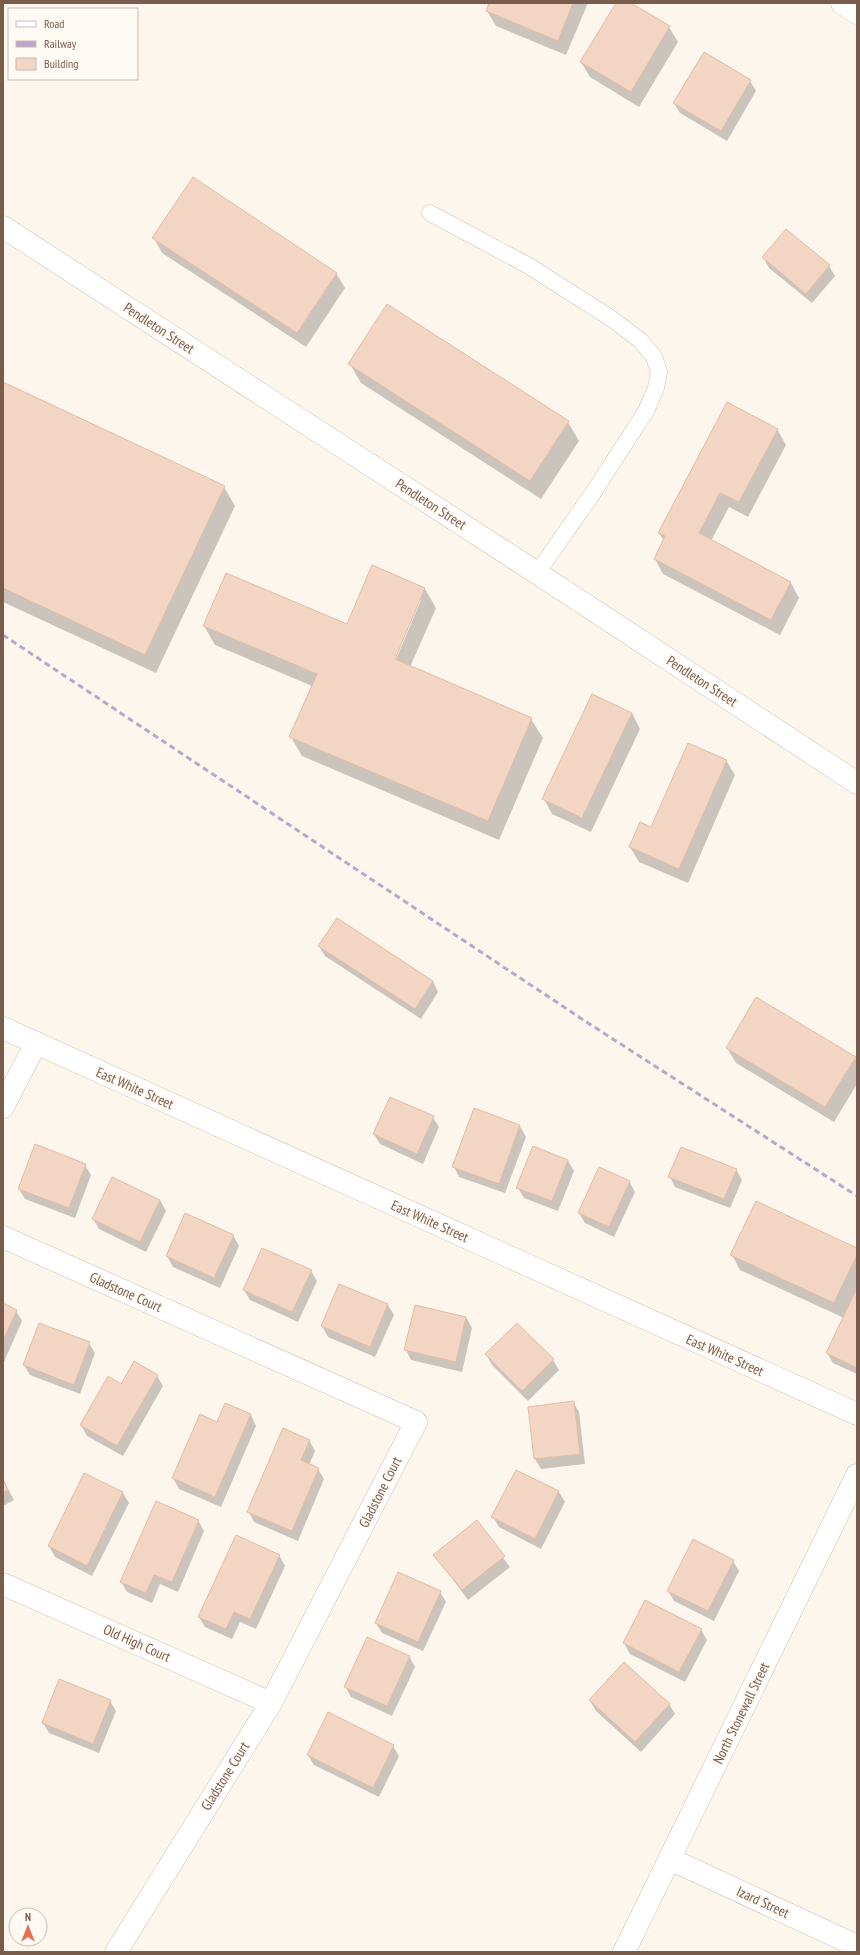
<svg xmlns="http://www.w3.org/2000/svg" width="860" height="1955" font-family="'PT Sans Narrow',sans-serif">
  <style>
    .shadow { fill: #0003; fill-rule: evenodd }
    .building { fill: #f3d5c3; stroke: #e6bba3 }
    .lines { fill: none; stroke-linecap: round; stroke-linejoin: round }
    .lane-casing { stroke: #d1beb0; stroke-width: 17 }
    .street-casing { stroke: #d1beb0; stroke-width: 23 }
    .secondary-casing { stroke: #d6c0b0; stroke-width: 23 }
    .lane { stroke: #fff; stroke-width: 16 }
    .street { stroke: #fff; stroke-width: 22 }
    .secondary { stroke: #fff; stroke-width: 22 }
    .rail { stroke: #b9a8c9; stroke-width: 3; stroke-dasharray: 6 4; stroke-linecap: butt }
    .labels { text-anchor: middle; stroke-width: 3.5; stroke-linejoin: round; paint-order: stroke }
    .street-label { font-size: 14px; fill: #7a5c4d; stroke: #fffaf3 }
  </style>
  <rect width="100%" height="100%" fill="#fdf6ec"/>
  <g class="shadow">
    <path d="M490,3H588L566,55L496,26L487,11Z"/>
    <path d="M617,3H629L669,27L678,42L639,107L590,77L581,62Z"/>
    <path d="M750,81L756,91L727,141L680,113L674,103Z"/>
    <path d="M154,238L336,273L345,288L306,347L162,253Z"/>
    <path d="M763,257L829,266L835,276L812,303L769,268Z"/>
    <path d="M350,364L568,422L579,441L541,499L361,383Z"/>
    <path d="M3,383L224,487L235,506L156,673L3,602Z"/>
    <path d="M777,429L786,445L748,517L729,507L711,541L791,583L799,598L780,635L663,574L655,559L664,541L659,533Z"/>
    <path d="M425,589L436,608L410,667L531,719L543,738L499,840L302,756L291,737L312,686L215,645L204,626L348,625ZM419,600H421L394,664L392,663Z"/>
    <path d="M632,713L640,729L591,832L552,814L544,799Z"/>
    <path d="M726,760L735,775L688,883L639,862L630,847Z"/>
    <path d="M319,946L433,981L438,992L421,1019L325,956Z"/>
    <path d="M727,1048L855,1058L857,1062V1084L834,1122L736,1063Z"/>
    <path d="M474,1110L520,1126L526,1137L505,1193L459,1177L454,1167Z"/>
    <path d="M433,1117L439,1127L423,1164L380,1144L374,1134Z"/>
    <path d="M568,1161L574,1171L558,1211L524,1198L518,1188Z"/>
    <path d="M85,1165L91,1175L75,1218L25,1199L19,1189Z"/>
    <path d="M736,1169L742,1180L730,1208L675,1187L670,1177Z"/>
    <path d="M629,1181L635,1192L614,1237L585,1223L579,1213Z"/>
    <path d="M160,1200L166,1211L146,1252L99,1229L93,1219Z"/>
    <path d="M233,1235L239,1246L220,1288L173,1267L167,1256Z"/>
    <path d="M857,1250V1287L855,1291L857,1292V1374L833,1363L827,1353L844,1318L740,1270L732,1255Z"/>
    <path d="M311,1271L317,1281L298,1322L250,1300L244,1290Z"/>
    <path d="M340,1285L388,1305L394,1315L375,1357L328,1337L322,1326Z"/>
    <path d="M3,1305L16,1311L22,1321L4,1362Z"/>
    <path d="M466,1317L472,1328L462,1372L411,1360L406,1350Z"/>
    <path d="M89,1343L95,1353L80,1394L30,1375L24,1365Z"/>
    <path d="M486,1354L553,1360L559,1370L528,1401L492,1365Z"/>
    <path d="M157,1376L163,1386L123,1456L87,1436L81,1425Z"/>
    <path d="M573,1402L579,1412L585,1464L541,1469L535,1459L529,1408Z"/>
    <path d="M225,1404L251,1415L256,1426L221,1507L179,1489L173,1478L217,1423Z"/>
    <path d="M309,1440L315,1451L309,1465L318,1469L324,1479L298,1541L254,1522L249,1512Z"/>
    <path d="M516,1471L559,1492L565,1502L541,1549L499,1527L493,1517Z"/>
    <path d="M85,1475L123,1493L129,1503L92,1576L55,1557L49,1546Z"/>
    <path d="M3,1480L14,1500L3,1506Z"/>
    <path d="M198,1520L204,1531L178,1592L160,1584L152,1603L127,1592L121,1582Z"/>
    <path d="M476,1522L510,1567L468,1600L435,1555Z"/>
    <path d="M279,1555L285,1566L256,1629L240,1622L232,1639L205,1627L199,1617Z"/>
    <path d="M733,1561L739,1571L714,1621L674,1601L668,1591Z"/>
    <path d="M440,1592L446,1602L423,1651L382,1633L376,1623Z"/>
    <path d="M701,1630L707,1640L685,1682L630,1654L624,1643Z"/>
    <path d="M409,1656L415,1667L392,1716L351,1697L345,1686Z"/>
    <path d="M110,1701L116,1711L99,1753L49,1733L43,1723Z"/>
    <path d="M590,1701L669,1704L675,1714L641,1752L596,1711Z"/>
    <path d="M393,1746L399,1756L379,1797L314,1765L308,1755Z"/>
  </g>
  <g class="building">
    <path d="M489,3H573L558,41L486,11Z"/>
    <path d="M616,3H631L670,26L631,92L580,62Z"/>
    <path d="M704,52L751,80L721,131L673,103Z"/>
    <path d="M193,177L337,273L297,333L152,238Z"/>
    <path d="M786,229L830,265L806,294L762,257Z"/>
    <path d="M387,304L569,421L530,481L348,364Z"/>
    <path d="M3,382L225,486L145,655L3,588Z"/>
    <path d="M727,402L778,429L739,502L720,493L699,533L791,582L771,620L654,559L665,536L658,533Z"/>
    <path d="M372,565L425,588L395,659L532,718L488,821L289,737L317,674L203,626L226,573L347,624Z"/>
    <path d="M592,694L632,713L582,818L542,799Z"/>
    <path d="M688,743L727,760L679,869L629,847L640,822L651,827Z"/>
    <path d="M337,918L433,981L415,1009L318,946Z"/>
    <path d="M756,997L856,1057L825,1107L726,1048Z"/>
    <path d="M390,1097L434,1116L417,1154L373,1134Z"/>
    <path d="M474,1108L520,1125L499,1184L452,1167Z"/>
    <path d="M35,1144L86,1164L69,1208L18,1189Z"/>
    <path d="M533,1146L568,1160L552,1201L516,1188Z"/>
    <path d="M681,1147L737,1169L724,1199L668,1177Z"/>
    <path d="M599,1167L630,1181L609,1227L578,1213Z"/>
    <path d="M112,1177L160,1200L140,1242L92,1219Z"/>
    <path d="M756,1201L857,1248V1255L834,1303L730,1255Z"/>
    <path d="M185,1213L234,1235L214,1278L166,1256Z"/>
    <path d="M262,1248L312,1270L292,1312L243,1290Z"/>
    <path d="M339,1284L388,1304L370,1347L321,1326Z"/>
    <path d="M856,1290L857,1291V1368L826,1353Z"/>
    <path d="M3,1303L17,1310L3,1341Z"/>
    <path d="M415,1305L466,1317L456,1362L404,1350Z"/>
    <path d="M39,1323L90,1342L74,1385L23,1365Z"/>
    <path d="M517,1323L554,1359L522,1391L485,1354Z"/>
    <path d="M134,1361L158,1375L117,1446L80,1425L108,1376L121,1384Z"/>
    <path d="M574,1401L580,1454L534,1459L528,1407Z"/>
    <path d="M225,1403L251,1414L215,1497L172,1478L200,1414L217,1422Z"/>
    <path d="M283,1428L310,1440L301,1460L319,1468L292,1531L247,1512Z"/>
    <path d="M516,1470L559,1491L535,1539L491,1517Z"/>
    <path d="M84,1473L123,1492L87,1566L48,1546Z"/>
    <path d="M3,1479L8,1490L3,1493Z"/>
    <path d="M156,1501L199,1520L172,1582L154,1575L146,1593L120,1582Z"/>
    <path d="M477,1520L505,1556L462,1590L433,1555Z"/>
    <path d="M236,1535L280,1555L250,1619L234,1612L226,1629L198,1617Z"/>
    <path d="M693,1539L734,1560L708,1611L667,1591Z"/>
    <path d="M398,1572L441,1591L418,1642L375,1623Z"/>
    <path d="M645,1600L702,1629L679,1672L623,1643Z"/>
    <path d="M367,1637L410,1656L387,1706L344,1687Z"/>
    <path d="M624,1662L670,1704L635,1742L589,1700Z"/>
    <path d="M59,1679L111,1700L93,1744L42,1723Z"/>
    <path d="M328,1712L394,1745L373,1788L307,1755Z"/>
  </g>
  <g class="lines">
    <g class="lane-casing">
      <path id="lane" d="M430,213L529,266L612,319L641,341L654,357L659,372L656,388L646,411L593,493L537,573"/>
    </g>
    <g class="street-casing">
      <g id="street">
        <path d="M842,3L857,13"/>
        <path d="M3,227L537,573L857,783"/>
        <path d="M3,1107L36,1043"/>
        <path d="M3,1237L416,1422L271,1703L116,1952"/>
        <path d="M3,1584L271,1703"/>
        <path d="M670,1859L857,1946"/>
        <path d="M624,1952L857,1475"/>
      </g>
    </g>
    <g class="secondary-casing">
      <path id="secondary" d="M3,1028L857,1414"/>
    </g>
    <use href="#lane" class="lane"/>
    <use href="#street" class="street"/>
    <use href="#secondary" class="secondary"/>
    <path class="rail" d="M3,635L588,1023L857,1196"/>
  </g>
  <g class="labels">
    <g class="street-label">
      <text transform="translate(159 328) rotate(33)" y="5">Pendleton Street</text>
      <text transform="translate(431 504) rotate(33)" y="5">Pendleton Street</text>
      <text transform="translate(702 681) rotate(33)" y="5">Pendleton Street</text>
      <text transform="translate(135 1088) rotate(24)" y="5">East White Street</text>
      <text transform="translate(430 1221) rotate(24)" y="5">East White Street</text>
      <text transform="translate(126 1292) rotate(24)" y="5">Gladstone Court</text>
      <text transform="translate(725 1355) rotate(24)" y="5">East White Street</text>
      <text transform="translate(380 1492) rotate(-63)" y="5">Gladstone Court</text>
      <text transform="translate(137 1643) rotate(24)" y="5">Old High Court</text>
      <text transform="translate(741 1713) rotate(-64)" y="5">North Stonewall Street</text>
      <text transform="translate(225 1776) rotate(-58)" y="5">Gladstone Court</text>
      <text transform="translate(763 1902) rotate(25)" y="5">Izard Street</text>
    </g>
  </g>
  <rect width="860" height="1955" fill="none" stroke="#7a5c4d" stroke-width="8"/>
  <rect x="8" y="8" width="130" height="72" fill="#fffaf3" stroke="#cabbb1"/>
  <rect x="16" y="21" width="20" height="6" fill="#ffffff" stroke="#cabbb1"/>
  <text x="44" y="28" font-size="12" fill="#7a5c4d">Road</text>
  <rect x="16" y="41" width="20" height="6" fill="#b9a8c9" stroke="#cabbb1"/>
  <text x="44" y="48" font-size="12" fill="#7a5c4d">Railway</text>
  <rect x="16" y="58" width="20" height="12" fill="#f3d5c3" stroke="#cabbb1"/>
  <text x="44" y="68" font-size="12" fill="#7a5c4d">Building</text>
  <g transform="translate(28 1927)"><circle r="19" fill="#fffaf3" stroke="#cabbb1"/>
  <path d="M0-3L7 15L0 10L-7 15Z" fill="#e76f51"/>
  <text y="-6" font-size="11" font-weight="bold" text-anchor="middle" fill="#7a5c4d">N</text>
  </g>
</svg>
